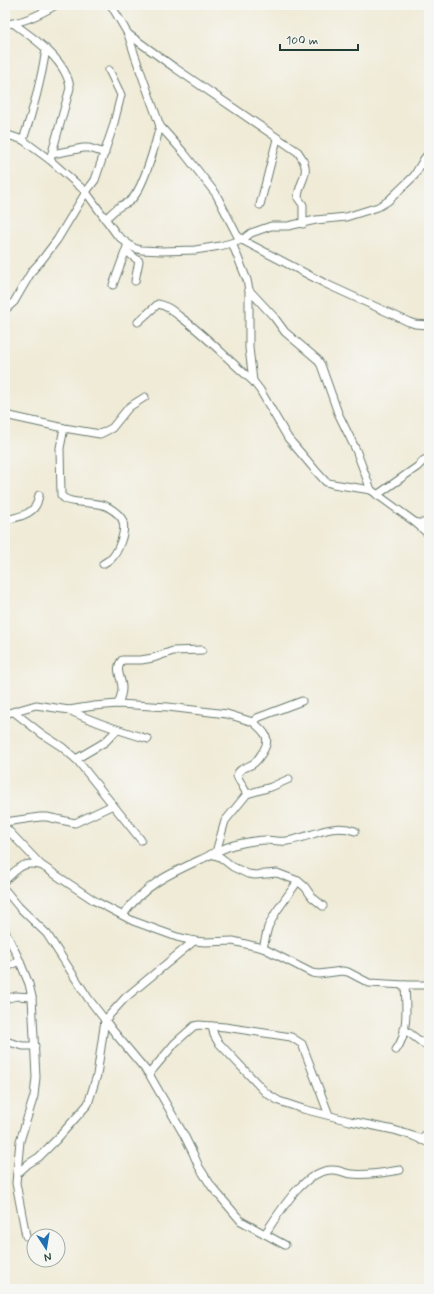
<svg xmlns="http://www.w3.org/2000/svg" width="434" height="1294" font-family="Mynerve,sans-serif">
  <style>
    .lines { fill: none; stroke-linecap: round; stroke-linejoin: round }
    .minor-casing { stroke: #687a6d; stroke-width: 9 }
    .minor { stroke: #fff; stroke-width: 7 }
  </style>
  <rect width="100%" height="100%" fill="#f6f6f2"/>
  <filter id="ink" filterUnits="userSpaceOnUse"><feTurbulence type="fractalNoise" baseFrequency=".025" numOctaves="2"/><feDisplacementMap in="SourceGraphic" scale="8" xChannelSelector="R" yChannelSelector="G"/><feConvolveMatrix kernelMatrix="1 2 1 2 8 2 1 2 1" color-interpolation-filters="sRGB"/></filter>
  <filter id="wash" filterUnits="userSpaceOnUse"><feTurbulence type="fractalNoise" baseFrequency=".012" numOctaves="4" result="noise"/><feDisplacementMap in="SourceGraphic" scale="16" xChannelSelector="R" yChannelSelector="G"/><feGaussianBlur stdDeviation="0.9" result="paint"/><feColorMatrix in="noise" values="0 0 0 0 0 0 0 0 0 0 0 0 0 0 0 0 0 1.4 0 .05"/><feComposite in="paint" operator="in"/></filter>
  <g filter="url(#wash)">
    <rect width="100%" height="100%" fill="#f0ebd7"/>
  </g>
  <g filter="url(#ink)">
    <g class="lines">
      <g class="minor-casing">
        <g id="minor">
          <path d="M111,5L128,34L135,56L160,126L184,153L216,194L237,235L242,240L326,284L409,322L415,324L429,325"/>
          <path d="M5,24C23,23 41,14 56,5"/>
          <path d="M14,24C35,39 67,61 70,88L50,160"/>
          <path d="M128,34L175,68L298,152C314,174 299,178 298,198L303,205V224"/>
          <path d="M5,134L23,140L31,146L50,160L86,192L117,235L128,244L134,248L141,250L162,251L195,250L220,246L242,240L251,233L271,226H288L316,220L346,217L378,207L388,201L414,176L424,159L429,153"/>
          <path d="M23,140C33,111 41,80 46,50"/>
          <path d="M52,154L83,148H89L105,153"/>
          <path d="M260,205L277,139"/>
          <path d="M105,219C110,215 114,210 119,207C122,204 127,204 130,201C144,189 155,145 160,126"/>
          <path d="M232,243L247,280L249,290V348L253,381L260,390L288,438L316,471L326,482L333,484L371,490"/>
          <path d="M126,251L135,258L139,261L135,281"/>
          <path d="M113,285L128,244"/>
          <path d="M249,290L274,317L285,332L317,359L321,365L338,413L356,450L371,490L416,523H429"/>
          <path d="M5,310L14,302L32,271L41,261L57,240L86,192L95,180L113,127L121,95L109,70"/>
          <path d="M138,322L158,304C166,305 173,311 179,316C206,335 228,360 253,381"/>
          <path d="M5,415L64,428L100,434L112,428L129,407L145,397"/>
          <path d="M64,428L60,448L61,495C68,506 96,500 108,507C113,510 122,516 123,522C126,532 118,552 111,559C108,561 105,562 103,564"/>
          <path d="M377,495L417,467L424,460L429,459"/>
          <path d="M5,520C15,518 31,515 36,505C38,502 38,498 39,495"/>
          <path d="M416,523L429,535"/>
          <path d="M118,704C120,699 122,694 122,688C122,678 114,669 122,660H141L153,658L173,651L202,650"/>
          <path d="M69,710C95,723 121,731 148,739"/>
          <path d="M14,712L42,734L62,747L77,760L141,840"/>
          <path d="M5,714L36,705L69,710L94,706L118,704L168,707L227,714L253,722L257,718L302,701"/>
          <path d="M76,759L105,742L117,730"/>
          <path d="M247,794L237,776C239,767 248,768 254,763C257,761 260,756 262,753C272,738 265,732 253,722"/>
          <path d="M5,822L40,817H47L75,823L113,805"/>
          <path d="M5,827L41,865L95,901L133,921L177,937L194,941L205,942L233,941L263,948L312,973L319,974L342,971L348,972L369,983L405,985C406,1005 409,1033 396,1050"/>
          <path d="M216,852L225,821L247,794L271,787L289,779"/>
          <path d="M211,854L220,857L233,867L248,874L255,875L277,873L298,881L305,887L312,897L323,906"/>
          <path d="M5,880C18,869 22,861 40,865"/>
          <path d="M5,890L19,907L47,934L88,998L105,1020L97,1075L88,1104L57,1139L39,1157L28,1164L17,1174"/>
          <path d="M123,915C145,884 171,873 204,858C215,853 226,846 238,844C247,842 256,840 265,840C272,840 280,842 287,841C310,838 331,822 355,831"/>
          <path d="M5,931L18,957L29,984L32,997L36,1077L34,1096L20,1141L16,1183L26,1236"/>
          <path d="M194,941L125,998L105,1020L114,1032L149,1074L184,1135L193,1153L199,1167L212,1187L241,1221L285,1245"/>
          <path d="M263,948L268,927L276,912L298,881"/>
          <path d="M5,968L20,961"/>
          <path d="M405,985H429"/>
          <path d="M5,999L16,996L32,997"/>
          <path d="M212,1026L214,1035L218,1042L266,1093L279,1101L303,1109L350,1121L394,1130L413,1136L429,1143"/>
          <path d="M404,1029L429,1048"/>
          <path d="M5,1041L23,1046H35"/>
          <path d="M149,1074L175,1043L194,1026L199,1025L225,1027L291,1037L302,1044L329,1115"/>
          <path d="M421,1140L429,1130"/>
          <path d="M265,1234C279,1213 305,1168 334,1170C340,1170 346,1174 352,1174C366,1176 386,1172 400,1170"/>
        </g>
      </g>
      <use href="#minor" class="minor"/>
    </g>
  </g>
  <rect width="434" height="1294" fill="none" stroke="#f6f6f2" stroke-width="20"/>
  <g transform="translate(46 1248) rotate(168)"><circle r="19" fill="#f6f6f2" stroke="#a0aca6"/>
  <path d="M0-3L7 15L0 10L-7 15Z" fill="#1f6fb2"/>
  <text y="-6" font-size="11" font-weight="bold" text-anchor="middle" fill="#1f3d34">N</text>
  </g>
  <path d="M280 44v6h78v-6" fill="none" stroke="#1f3d34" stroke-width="2"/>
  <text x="286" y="44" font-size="12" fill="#1f3d34" stroke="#f6f6f2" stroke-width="3" paint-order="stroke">100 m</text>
</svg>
